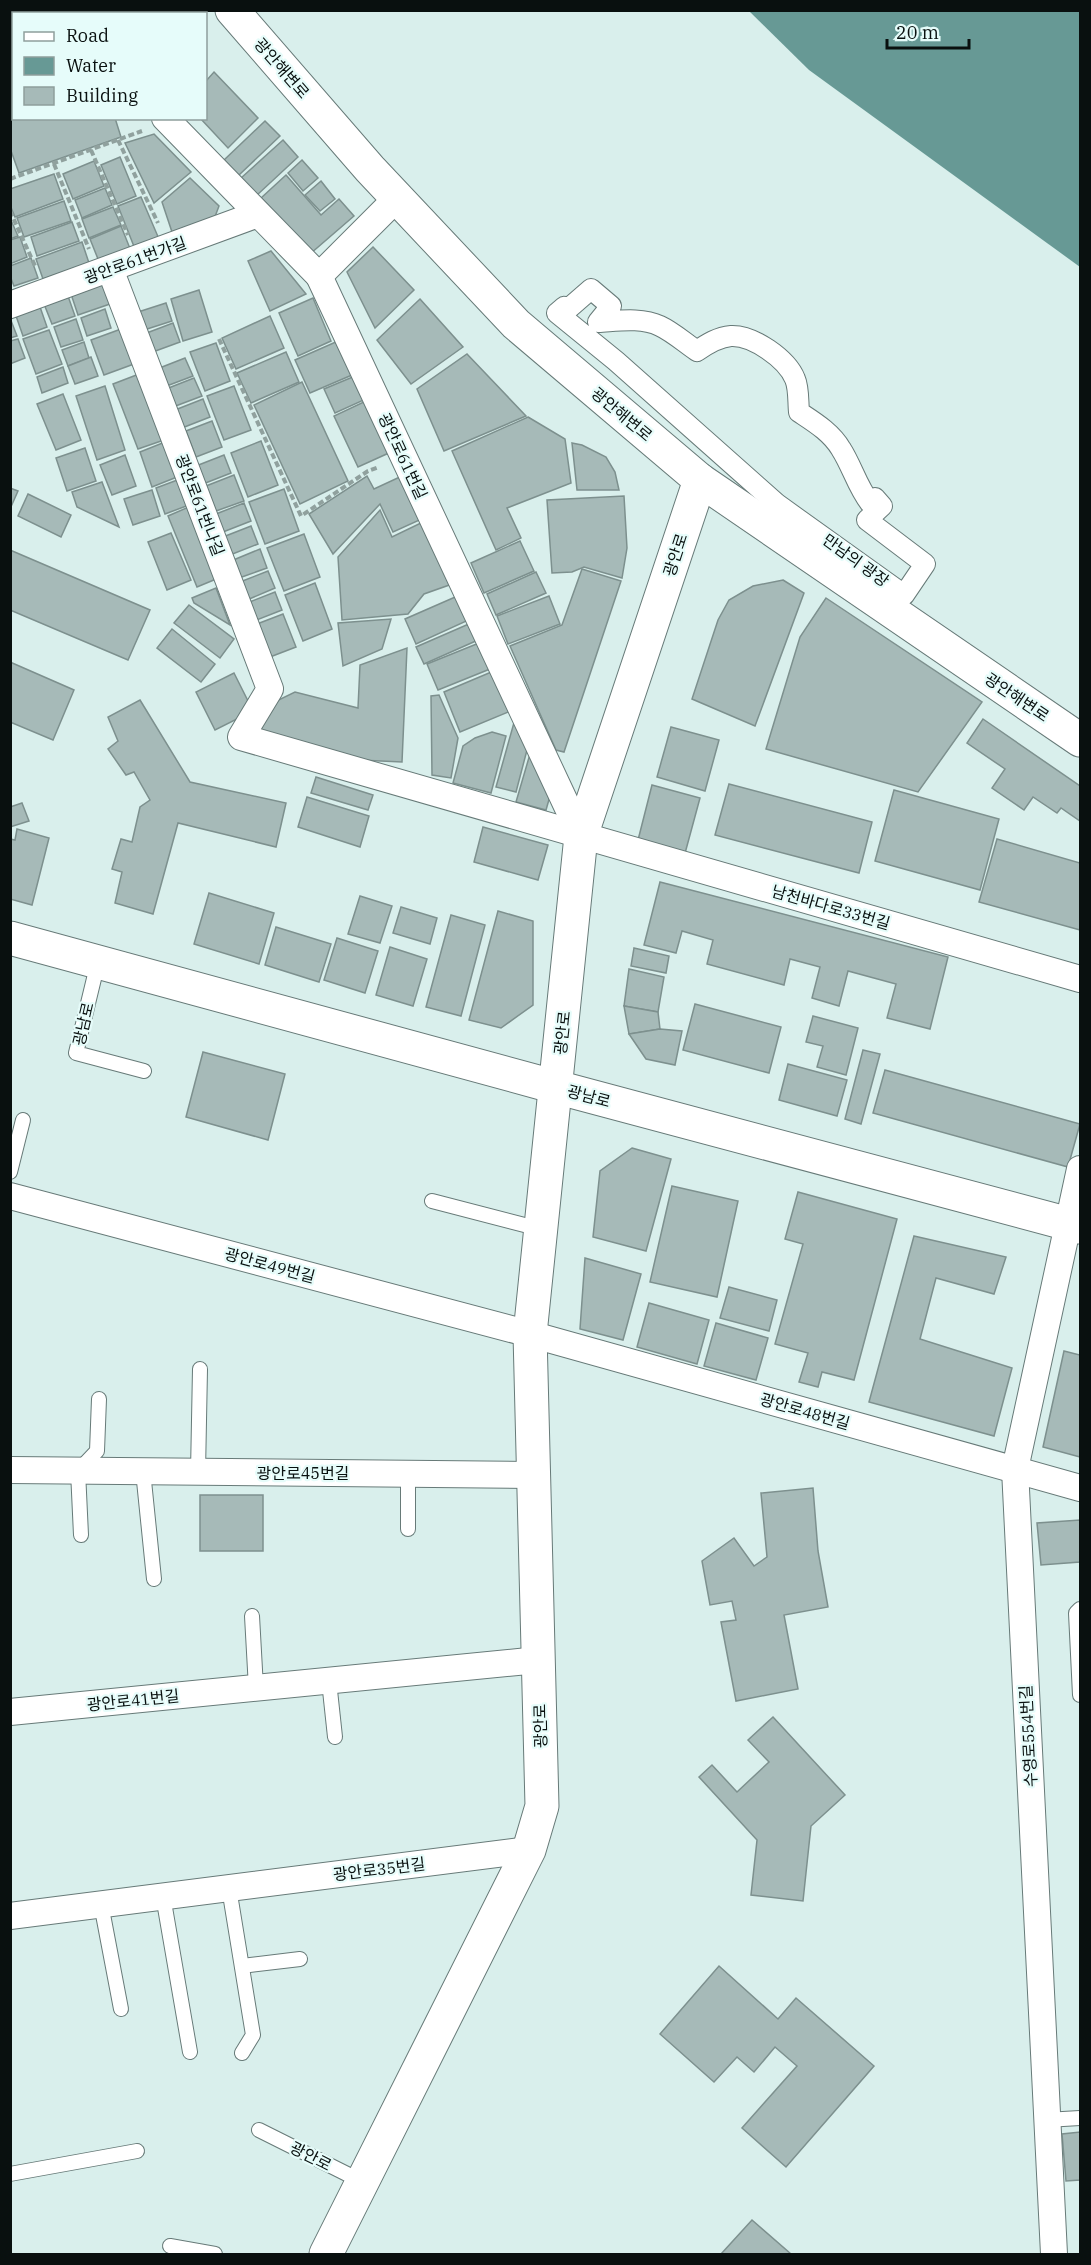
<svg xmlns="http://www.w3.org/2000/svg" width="1091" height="2265" font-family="'IBM Plex Serif','Noto Sans KR',serif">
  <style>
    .water { fill: #679995 }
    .building { fill: #a6bab8; stroke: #7d908e; stroke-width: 1.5 }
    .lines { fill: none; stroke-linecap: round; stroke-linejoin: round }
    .service-casing { stroke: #677a78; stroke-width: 16 }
    .pedestrian-casing { stroke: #677a78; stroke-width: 22 }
    .minor-casing { stroke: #677a78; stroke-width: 28 }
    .tertiary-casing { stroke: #677a78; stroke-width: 35 }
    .secondary-casing { stroke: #677a78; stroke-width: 35 }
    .path { stroke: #90a19e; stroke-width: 4; stroke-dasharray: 6 3; stroke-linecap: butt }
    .service { stroke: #fff; stroke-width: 14 }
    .pedestrian { stroke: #fff; stroke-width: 20 }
    .minor { stroke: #fff; stroke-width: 26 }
    .tertiary { stroke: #fff; stroke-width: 33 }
    .secondary { stroke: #fff; stroke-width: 33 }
    .labels { text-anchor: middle; stroke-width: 4.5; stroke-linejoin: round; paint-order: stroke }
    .street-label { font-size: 16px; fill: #09100f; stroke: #e6fcfa }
  </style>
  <rect width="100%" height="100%" fill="#d9efec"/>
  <path class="water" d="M749,11H1080V267L809,70Z"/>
  <g class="building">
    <path d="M10,10H30L33,14H14V46L10,43Z"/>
    <path d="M98,10H157L159,14H101Z"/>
    <path d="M214,72L258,118L228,148L200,118H206V81Z"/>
    <path d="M14,96V118H115L121,137L19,173L10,148V97Z"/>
    <path d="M265,121L280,136L238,176L224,160Z"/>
    <path d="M154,134L191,172L154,203L125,143Z"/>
    <path d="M283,140L298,157L256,196L241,178Z"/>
    <path d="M120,157L136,196L117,204L101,165Z"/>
    <path d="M302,160L318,178L303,191L288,173Z"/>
    <path d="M94,161L104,186L73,199L63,174Z"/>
    <path d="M54,174L63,199L15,217L10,205V189Z"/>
    <path d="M286,175L321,215L339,199L354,216L310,254L261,198Z"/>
    <path d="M190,178L219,206L213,222L173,235L162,202Z"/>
    <path d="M321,181L335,199L320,211L305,195Z"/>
    <path d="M105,188L112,205L82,218L75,200Z"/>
    <path d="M141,197L159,239L135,249L118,206Z"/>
    <path d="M64,201L71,221L24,237L17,218Z"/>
    <path d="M113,207L121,225L89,238L82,219Z"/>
    <path d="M10,218L18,236L10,239Z"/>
    <path d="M72,222L79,241L37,256L31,237Z"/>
    <path d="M121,226L131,251L100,264L90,239Z"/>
    <path d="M20,237L27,257L10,264V240Z"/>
    <path d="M82,242L89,263L43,279L36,259Z"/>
    <path d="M373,247L414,290L375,328L347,272Z"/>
    <path d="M271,251L306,294L270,311L248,261Z"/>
    <path d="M31,258L38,278L14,286L10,276V266Z"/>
    <path d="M102,283L110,304L78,315L71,294Z"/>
    <path d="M199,290L212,332L183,341L171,299Z"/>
    <path d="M68,296L75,316L52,324L44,304Z"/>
    <path d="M313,298L331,341L298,356L279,313Z"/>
    <path d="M420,299L463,347L411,384L377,340Z"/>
    <path d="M166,303L172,321L144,330L138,312Z"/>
    <path d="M39,304L47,327L23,336L15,313Z"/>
    <path d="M105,309L111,328L87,336L81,318Z"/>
    <path d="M270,316L284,348L236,369L222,338Z"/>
    <path d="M10,318L17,336L10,338Z"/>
    <path d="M76,319L83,340L61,347L54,327Z"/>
    <path d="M173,323L180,342L150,353L144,334Z"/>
    <path d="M121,329L134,364L104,375L91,340Z"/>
    <path d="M49,330L62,364L36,374L23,339Z"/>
    <path d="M18,339L25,358L10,364V341Z"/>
    <path d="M338,341L352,375L310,393L295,360Z"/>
    <path d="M84,342L89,358L68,366L62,350Z"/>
    <path d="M216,343L230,381L205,391L190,352Z"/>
    <path d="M286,352L299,382L251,403L237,373Z"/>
    <path d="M467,354L526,416L444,451L417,389Z"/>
    <path d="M91,357L98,376L75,384L68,366Z"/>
    <path d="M185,358L193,376L164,387L157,369Z"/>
    <path d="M63,367L68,383L42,393L37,377Z"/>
    <path d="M139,374L164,440L138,449L113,384Z"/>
    <path d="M355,376L366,399L335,413L324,389Z"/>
    <path d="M194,378L202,396L173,407L166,389Z"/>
    <path d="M302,382L348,481L300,504L254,405Z"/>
    <path d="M105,386L125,450L97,460L76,396Z"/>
    <path d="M234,386L251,430L224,440L207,396Z"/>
    <path d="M63,394L81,440L56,450L37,404Z"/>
    <path d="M203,399L210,417L182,428L175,410Z"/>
    <path d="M368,400L391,452L358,467L334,416Z"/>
    <path d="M528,417L565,439L571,483L507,508L521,538L496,550L452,451Z"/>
    <path d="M212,421L222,447L196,457L186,431Z"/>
    <path d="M261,441L278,485L248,497L231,453Z"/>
    <path d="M165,442L177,477L152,487L140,452Z"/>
    <path d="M572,443L582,445L606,457L615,472L619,490H577Z"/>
    <path d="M85,448L96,481L67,491L56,458Z"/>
    <path d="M125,455L136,486L112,495L100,465Z"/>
    <path d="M224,455L231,473L203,484L196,466Z"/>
    <path d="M234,475L244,501L216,511L206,486Z"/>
    <path d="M404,475L424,518L393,532L380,504L333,554L309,514L367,476L374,489Z"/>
    <path d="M180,479L189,505L165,514L156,488Z"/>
    <path d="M102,482L119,527L77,507L72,492Z"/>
    <path d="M10,488L18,491L10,509Z"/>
    <path d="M284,489L299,531L265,544L249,502Z"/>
    <path d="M152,490L160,516L133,525L124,499Z"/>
    <path d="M28,494L71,515L61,537L18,516Z"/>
    <path d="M624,496L627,548L622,578L584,567L572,572L552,573L547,500Z"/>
    <path d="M244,503L251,521L223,532L216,514Z"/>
    <path d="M191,506L221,577L197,587L168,516Z"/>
    <path d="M380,510L392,537L425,521L455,583L424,594L408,614L342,620L338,557Z"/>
    <path d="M251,526L258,544L230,555L223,537Z"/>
    <path d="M171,533L191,580L167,590L148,542Z"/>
    <path d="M304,534L320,577L284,591L267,548Z"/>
    <path d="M520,541L534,571L484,593L471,563Z"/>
    <path d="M260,549L267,568L239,578L231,561Z"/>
    <path d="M10,550L150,610L128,660L10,610Z"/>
    <path d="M582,569L621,581L564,752L556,750L510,646L562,625Z"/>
    <path d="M268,571L275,588L247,600L240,582Z"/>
    <path d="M536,572L546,593L496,615L487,594Z"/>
    <path d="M783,580L804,593L755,726L692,699L718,620L729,600L753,586Z"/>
    <path d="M315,583L332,629L303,641L285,595Z"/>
    <path d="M216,588L230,625L194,603L192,598Z"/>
    <path d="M275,592L282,610L254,621L247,603Z"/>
    <path d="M462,594L473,618L416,644L405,619Z"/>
    <path d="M549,596L560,624L508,644L497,616Z"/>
    <path d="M826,598L982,702L918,792L766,749L800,637Z"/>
    <path d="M189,605L234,639L220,658L174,623Z"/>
    <path d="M283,614L296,647L270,657L257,624Z"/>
    <path d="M391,619L382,649L343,666L338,623Z"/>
    <path d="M471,623L478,640L424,664L416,647Z"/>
    <path d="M172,629L215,664L201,682L157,648Z"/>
    <path d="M479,643L490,669L438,690L427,664Z"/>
    <path d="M407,648L402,762L359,760L258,733L264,707L295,692L358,708L360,665Z"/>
    <path d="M10,662L74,690L53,740L10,722Z"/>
    <path d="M496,670L513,710L460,732L444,692Z"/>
    <path d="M234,673L253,711L215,730L196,692Z"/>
    <path d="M439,695L458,738L451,778L432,775L431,696Z"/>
    <path d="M140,700L190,782L286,803L276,847L178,823L153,914L115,903L122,872L112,869L121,839L132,842L140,807L150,800L134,772L126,775L108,749L118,741L108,717Z"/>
    <path d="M515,719L527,750L516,792L496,787Z"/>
    <path d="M983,719L1080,786V821L1061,808L1057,813L1033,797L1024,810L992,788L1005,769L967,743Z"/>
    <path d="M671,727L719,740L705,791L657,777Z"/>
    <path d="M492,732L506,736L491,793L453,783L463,746L475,738Z"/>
    <path d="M530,754L550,796L546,810L516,802Z"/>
    <path d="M316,777L373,795L368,810L311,793Z"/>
    <path d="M729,784L872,822L859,873L715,835Z"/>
    <path d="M652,785L700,798L684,857L637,844Z"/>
    <path d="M894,790L999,819L980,890L875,861Z"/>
    <path d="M307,797L369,816L360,847L298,827Z"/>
    <path d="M22,803L29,821L10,827V807Z"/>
    <path d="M483,827L548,845L538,880L474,862Z"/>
    <path d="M17,829L49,838L32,905L10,899V839L15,840Z"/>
    <path d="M997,839L1080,863V930L979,902Z"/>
    <path d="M660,882L948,957L930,1029L887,1018L896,984L848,971L839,1006L812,998L820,967L790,959L784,985L707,964L713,940L682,931L676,953L644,945Z"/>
    <path d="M209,893L274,913L259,964L194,944Z"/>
    <path d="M360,896L392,906L380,943L348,934Z"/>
    <path d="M401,907L437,918L430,944L393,933Z"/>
    <path d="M498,911L533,921V1005L501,1028L469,1020Z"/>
    <path d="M451,915L485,925L461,1016L426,1007Z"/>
    <path d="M276,927L331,944L319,982L265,965Z"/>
    <path d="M337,938L378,951L365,993L324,980Z"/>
    <path d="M390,947L427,959L413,1006L376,995Z"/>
    <path d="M634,948L669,956L666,973L631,966Z"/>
    <path d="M629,969L664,977L658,1012L624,1006Z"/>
    <path d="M695,1004L781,1027L769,1073L683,1050Z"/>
    <path d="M624,1006L658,1012L660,1029L629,1034Z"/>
    <path d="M813,1016L858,1028L846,1075L817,1067L823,1046L806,1042Z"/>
    <path d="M660,1029L682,1031L675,1065L646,1059L629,1034Z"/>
    <path d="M863,1050L880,1054L861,1124L845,1119Z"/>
    <path d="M203,1052L285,1074L268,1140L186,1117Z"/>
    <path d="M788,1064L847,1080L837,1116L779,1100Z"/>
    <path d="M885,1070L1080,1124L1068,1167L873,1113Z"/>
    <path d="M632,1148L671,1159L646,1251L593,1237L600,1171Z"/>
    <path d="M672,1186L738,1201L717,1297L650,1282Z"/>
    <path d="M798,1192L897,1219L854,1380L822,1372L818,1387L799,1382L808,1353L775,1344L803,1244L785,1239Z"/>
    <path d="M914,1236L1006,1257L994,1294L936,1278L920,1339L1012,1368L994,1436L869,1402Z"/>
    <path d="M585,1258L641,1274L623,1340L580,1329Z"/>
    <path d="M729,1287L777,1300L769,1331L720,1318Z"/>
    <path d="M649,1303L709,1320L697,1364L637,1347Z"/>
    <path d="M716,1323L768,1338L756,1380L704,1366Z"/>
    <path d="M1064,1351L1080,1355V1457L1043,1447Z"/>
    <path d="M813,1488L818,1551L828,1607L784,1615L798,1689L736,1701L721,1622L736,1620L732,1601L710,1605L702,1561L734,1538L754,1566L767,1557L761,1493Z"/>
    <rect x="200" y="1495" width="63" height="56"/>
    <path d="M1080,1520V1562L1041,1565L1037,1523Z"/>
    <path d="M773,1717L845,1795L811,1826L803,1901L751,1895L757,1840L699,1777L712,1765L737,1792L769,1762L748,1740Z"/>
    <path d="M719,1966L778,2019L796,1998L874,2066L786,2167L742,2128L797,2066L775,2047L754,2072L737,2057L714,2082L660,2034Z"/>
    <path d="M1080,2132V2180L1066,2181L1062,2134Z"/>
    <path d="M752,2220L791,2254H721Z"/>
  </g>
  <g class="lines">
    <g class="service-casing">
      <g id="service">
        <path d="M98,962L76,1053L144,1071"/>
        <path d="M10,1172L23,1120"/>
        <path d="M432,1201L540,1229"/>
        <path d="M143,1471L154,1579"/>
        <path d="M198,1472L200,1369"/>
        <path d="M408,1529V1474"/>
        <path d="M81,1535L78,1471L97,1451L99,1399"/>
        <path d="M1080,1609L1076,1613L1080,1695"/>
        <path d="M252,1616L256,1688"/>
        <path d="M329,1681L335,1737"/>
        <path d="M229,1888L253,2035L242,2053"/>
        <path d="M163,1896L190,2052"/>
        <path d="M101,1904L121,2009"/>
        <path d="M242,1966L300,1959"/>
        <path d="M1046,2120L1080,2118"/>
        <path d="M259,2130L363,2182"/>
        <path d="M10,2174L137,2151"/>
        <path d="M170,2246L215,2254"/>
      </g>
    </g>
    <g class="pedestrian-casing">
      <path id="pedestrian" d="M591,289L611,306L598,322C618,321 641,317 660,326C673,332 685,343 697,351C707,344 718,337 731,336C753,335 787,359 795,379C799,388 798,402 799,412C814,422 831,432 841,449C852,466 857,486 870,503L875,498L882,506L867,520L925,564L904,595L777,504L616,361L557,313L564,307L568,309Z"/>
    </g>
    <g class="minor-casing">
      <g id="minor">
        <path d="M59,10L62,14"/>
        <path d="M165,118L319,276L581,836"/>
        <path d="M110,269L270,689L241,737L1080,979"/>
        <path d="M319,276L397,198"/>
        <path d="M10,305L258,214"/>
        <path d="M10,1196L530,1334L1080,1488"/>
        <path d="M10,1470L533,1475"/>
        <path d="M10,1712L538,1660"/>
        <path d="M10,1916L529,1850"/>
        <path d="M1054,2254L1015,1469L1080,1169"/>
      </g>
    </g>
    <g class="tertiary-casing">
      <path id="tertiary" d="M700,480L1080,740"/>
    </g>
    <g class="secondary-casing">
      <g id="secondary">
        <path d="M232,10L370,169L516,324L700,480L581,836L530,1334L542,1806L529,1850L326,2254"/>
        <path d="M10,938L556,1087L1080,1227"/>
      </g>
    </g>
    <g class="path">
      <path d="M118,140L158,223"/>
      <path d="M91,150L128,235"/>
      <path d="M54,164L89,249"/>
      <path d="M10,179L142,131"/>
      <path d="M10,211L36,268"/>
      <path d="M219,339L301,516L368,471L379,467"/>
    </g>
    <use href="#service" class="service"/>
    <use href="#pedestrian" class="pedestrian"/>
    <use href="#minor" class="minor"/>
    <use href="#tertiary" class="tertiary"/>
    <use href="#secondary" class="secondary"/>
  </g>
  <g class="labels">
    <g class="street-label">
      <text transform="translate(282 68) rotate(49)" y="6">광안해변로</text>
      <text transform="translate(135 260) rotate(-20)" y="6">광안로61번가길</text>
      <text transform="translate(622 414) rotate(40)" y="6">광안해변로</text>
      <text transform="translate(403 456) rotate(65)" y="6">광안로61번길</text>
      <text transform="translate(200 505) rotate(69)" y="6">광안로61번나길</text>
      <text transform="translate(675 555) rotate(-72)" y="6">광안로</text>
      <text transform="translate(856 560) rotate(36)" y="6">만남의 광장</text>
      <text transform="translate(1017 697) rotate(34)" y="6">광안해변로</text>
      <text transform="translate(831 907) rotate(16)" y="6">남천바다로33번길</text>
      <text transform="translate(83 1024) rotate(-77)" y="6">광남로</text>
      <text transform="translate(562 1033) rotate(-84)" y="6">광안로</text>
      <text transform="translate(589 1096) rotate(15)" y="6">광남로</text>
      <text transform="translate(270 1265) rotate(15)" y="6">광안로49번길</text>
      <text transform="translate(805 1411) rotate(16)" y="6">광안로48번길</text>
      <text x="303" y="1479">광안로45번길</text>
      <text transform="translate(133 1700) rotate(-6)" y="6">광안로41번길</text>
      <text transform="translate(540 1726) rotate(-91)" y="6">광안로</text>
      <text transform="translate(1028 1736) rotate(-93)" y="6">수영로554번길</text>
      <text transform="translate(379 1869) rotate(-7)" y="6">광안로35번길</text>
      <text transform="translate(311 2156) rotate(27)" y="6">광안로</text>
    </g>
  </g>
  <rect width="1091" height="2265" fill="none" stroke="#09100f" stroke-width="24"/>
  <rect x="12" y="12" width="195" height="108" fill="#e6fcfa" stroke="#8e9e9c" stroke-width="1.5"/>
  <rect x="24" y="32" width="30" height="9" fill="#ffffff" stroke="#8e9e9c" stroke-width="1.5"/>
  <text x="66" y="42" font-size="18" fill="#09100f">Road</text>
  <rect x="24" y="57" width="30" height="18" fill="#679995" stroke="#8e9e9c" stroke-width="1.5"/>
  <text x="66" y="72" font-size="18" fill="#09100f">Water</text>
  <rect x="24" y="87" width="30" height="18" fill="#a6bab8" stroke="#8e9e9c" stroke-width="1.5"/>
  <text x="66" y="102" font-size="18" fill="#09100f">Building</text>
  <path d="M887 39v9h82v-9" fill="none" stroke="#09100f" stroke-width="3"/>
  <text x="896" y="39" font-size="18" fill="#09100f" stroke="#e6fcfa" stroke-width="4.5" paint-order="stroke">20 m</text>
</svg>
